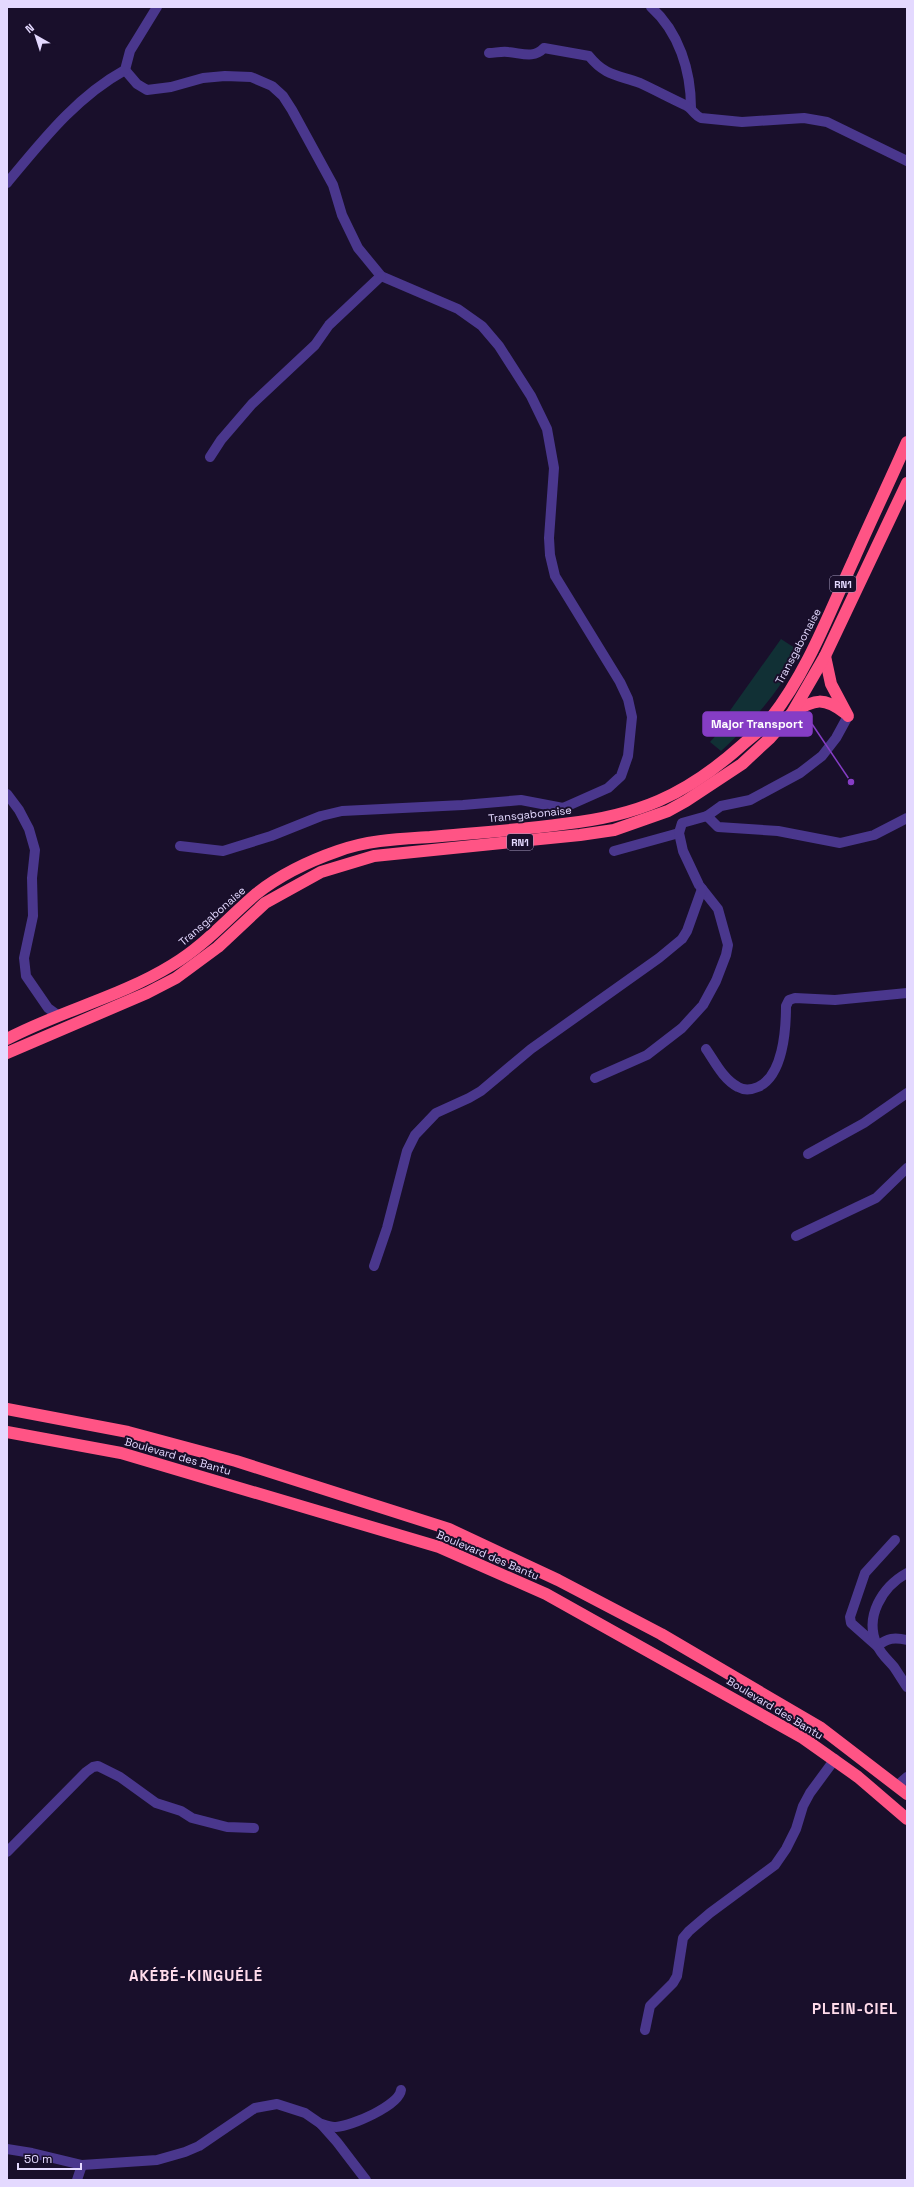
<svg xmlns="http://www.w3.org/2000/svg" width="914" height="2187" font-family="'Space Grotesk',sans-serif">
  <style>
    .green { fill: #113035 }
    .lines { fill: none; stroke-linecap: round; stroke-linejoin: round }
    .street { stroke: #4a378d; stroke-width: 10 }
    .highway { stroke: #ff5485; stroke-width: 12 }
    .labels { text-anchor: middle; stroke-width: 4; stroke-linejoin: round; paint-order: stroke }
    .shield { fill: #190f2b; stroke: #a79cbf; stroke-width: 1 }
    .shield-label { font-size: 10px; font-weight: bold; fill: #e4d9ff }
    .street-label { font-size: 11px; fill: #e4d9ff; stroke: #190f2b }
    .district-label { font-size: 15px; font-weight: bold; letter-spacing: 1px; fill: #ffdbeb; stroke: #190f2b }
    .leader { fill: none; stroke: #863dc5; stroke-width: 1.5 }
    .callout-dot { fill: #863dc5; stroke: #190f2b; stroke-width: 1.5 }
    .callout { fill: #863dc5; stroke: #863dc5; stroke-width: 1.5 }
    .callout-label { font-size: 12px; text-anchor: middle; font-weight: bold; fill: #fff }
  </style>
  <rect width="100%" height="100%" fill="#190f2b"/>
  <path class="green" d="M781,639L801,652C778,692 755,720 721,751L710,742L728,722L724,719Z"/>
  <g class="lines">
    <g class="street">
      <path d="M651,7C679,32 691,71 691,108"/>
      <path d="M489,53C495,53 502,51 508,52C522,53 533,59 544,48L589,56C605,76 618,75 640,83C655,90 670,98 685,105C692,108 694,115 701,118L742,122L804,118L827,122L907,161"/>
      <path d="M125,70L137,84L147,90L171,87L203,78L225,76L251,77L272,86L283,96L292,110L333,185L342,215L358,248L381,276L458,309L482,326L499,346L531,396L547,429L554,468L549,538L550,555L555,576L620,682L628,699L632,717L628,756L621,776L608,788L563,808L521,800L463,805L342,811L321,816L271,836L223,851L180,846"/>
      <path d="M7,183C42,141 76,97 125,70L130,51L157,7"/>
      <path d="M210,457L221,440L252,404L315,345L329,325L381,276"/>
      <path d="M7,794L19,810L29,829L35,850L32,878L33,916L24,958L26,976L48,1008L59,1016"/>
      <path d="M707,816L718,827L778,831L840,843L874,835L907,818"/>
      <path d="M614,851L679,833"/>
      <path d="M706,1049C715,1062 723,1079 738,1087C745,1091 751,1090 758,1087C783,1076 786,1030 786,1006L789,1000L795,998L835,1000L907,993"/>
      <path d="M595,1078L647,1055L682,1028L703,1005L716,981L726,955L728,945L718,909L699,885L683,851L679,833L682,823L707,816L721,806L750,800L800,773L822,756L836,738L848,716"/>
      <path d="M808,1154L864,1123L907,1093"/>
      <path d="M796,1236L876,1198L907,1168"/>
      <path d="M374,1266L387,1228L407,1151L415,1135L436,1113L469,1098L481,1091L531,1049L659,958L682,939L687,931L702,889"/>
      <path d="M895,1540L865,1573L850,1617L851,1623L877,1646C888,1638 894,1637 907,1640"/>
      <path d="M907,1573C882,1587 864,1617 877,1645C880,1653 888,1660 894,1667C898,1673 903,1681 907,1687"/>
      <path d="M898,1785L907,1777"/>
      <path d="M7,1852L86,1772L93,1767L98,1766L120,1777L156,1803L181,1811L192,1818L227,1827L254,1828"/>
      <path d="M645,2030L650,2006L673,1983L677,1976L683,1938L689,1931L710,1913L775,1865L786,1849L796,1829L803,1806L810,1793L835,1759"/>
      <path d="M321,2124C326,2125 331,2127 336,2127C351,2126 399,2106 401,2090"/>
      <path d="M7,2149L32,2153L82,2165L157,2160L185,2152L199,2146L255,2108L277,2104L305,2113L321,2124L337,2142L366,2180"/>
      <path d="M77,2180L82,2165"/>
    </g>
    <g class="highway">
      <path d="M825,656L831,684L848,716"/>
      <path d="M793,712C815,699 824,697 845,713"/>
      <path d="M7,1039C60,1011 120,997 172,965C204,946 228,918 256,894C280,875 309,861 338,851C368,840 399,839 430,837C474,833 519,830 563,824C637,816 685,796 741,746C751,737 763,729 771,718C808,671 829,613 854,559C871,520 890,481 907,442"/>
      <path d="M7,1053L147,993L176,978L218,947L265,903L321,872L374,856L580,835L614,830L668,811L686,801L742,764L770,738L792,713L825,656L907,483"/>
      <path d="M7,1409L128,1432L236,1461L449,1529L558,1580L661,1634L821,1728L907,1794"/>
      <path d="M7,1432L121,1453L439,1547L546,1594L803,1738L858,1777L907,1819"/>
    </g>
  </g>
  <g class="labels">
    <g class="shield">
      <rect x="830" y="576" width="26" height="16" rx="3"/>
      <rect x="507" y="834" width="26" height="16" rx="3"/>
    </g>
    <g class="shield-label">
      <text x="843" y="588">RN1</text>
      <text x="520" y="846">RN1</text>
    </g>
    <g class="street-label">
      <text transform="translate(798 646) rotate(-62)" y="4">Transgabonaise</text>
      <text transform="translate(530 814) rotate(-6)" y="4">Transgabonaise</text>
      <text transform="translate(212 916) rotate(-41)" y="4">Transgabonaise</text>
      <text transform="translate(178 1456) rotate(16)" y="4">Boulevard des Bantu</text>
      <text transform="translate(488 1555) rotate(23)" y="4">Boulevard des Bantu</text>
      <text transform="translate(775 1708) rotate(31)" y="4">Boulevard des Bantu</text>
    </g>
    <g class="district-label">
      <text x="196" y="1981">AKÉBÉ-KINGUÉLÉ</text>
      <text x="855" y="2014">PLEIN-CIEL</text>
    </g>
  </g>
  <path class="leader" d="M851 782L812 724"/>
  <circle class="callout-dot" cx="851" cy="782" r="4"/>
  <rect class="callout" x="703" y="712" width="109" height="24" rx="4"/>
  <g class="callout-label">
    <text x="757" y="728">Major Transport</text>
  </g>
  <rect width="914" height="2187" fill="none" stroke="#e4d9ff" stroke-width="16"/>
  <g transform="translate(36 36) rotate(321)" stroke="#190f2b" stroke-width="3" paint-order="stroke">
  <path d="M0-3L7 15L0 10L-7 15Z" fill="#e4d9ff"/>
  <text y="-6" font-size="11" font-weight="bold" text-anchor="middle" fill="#e4d9ff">N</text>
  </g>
  <path d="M18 2163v6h63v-6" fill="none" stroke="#e4d9ff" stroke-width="2"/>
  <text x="24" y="2163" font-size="12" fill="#e4d9ff" stroke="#190f2b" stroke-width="3" paint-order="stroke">50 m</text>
</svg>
